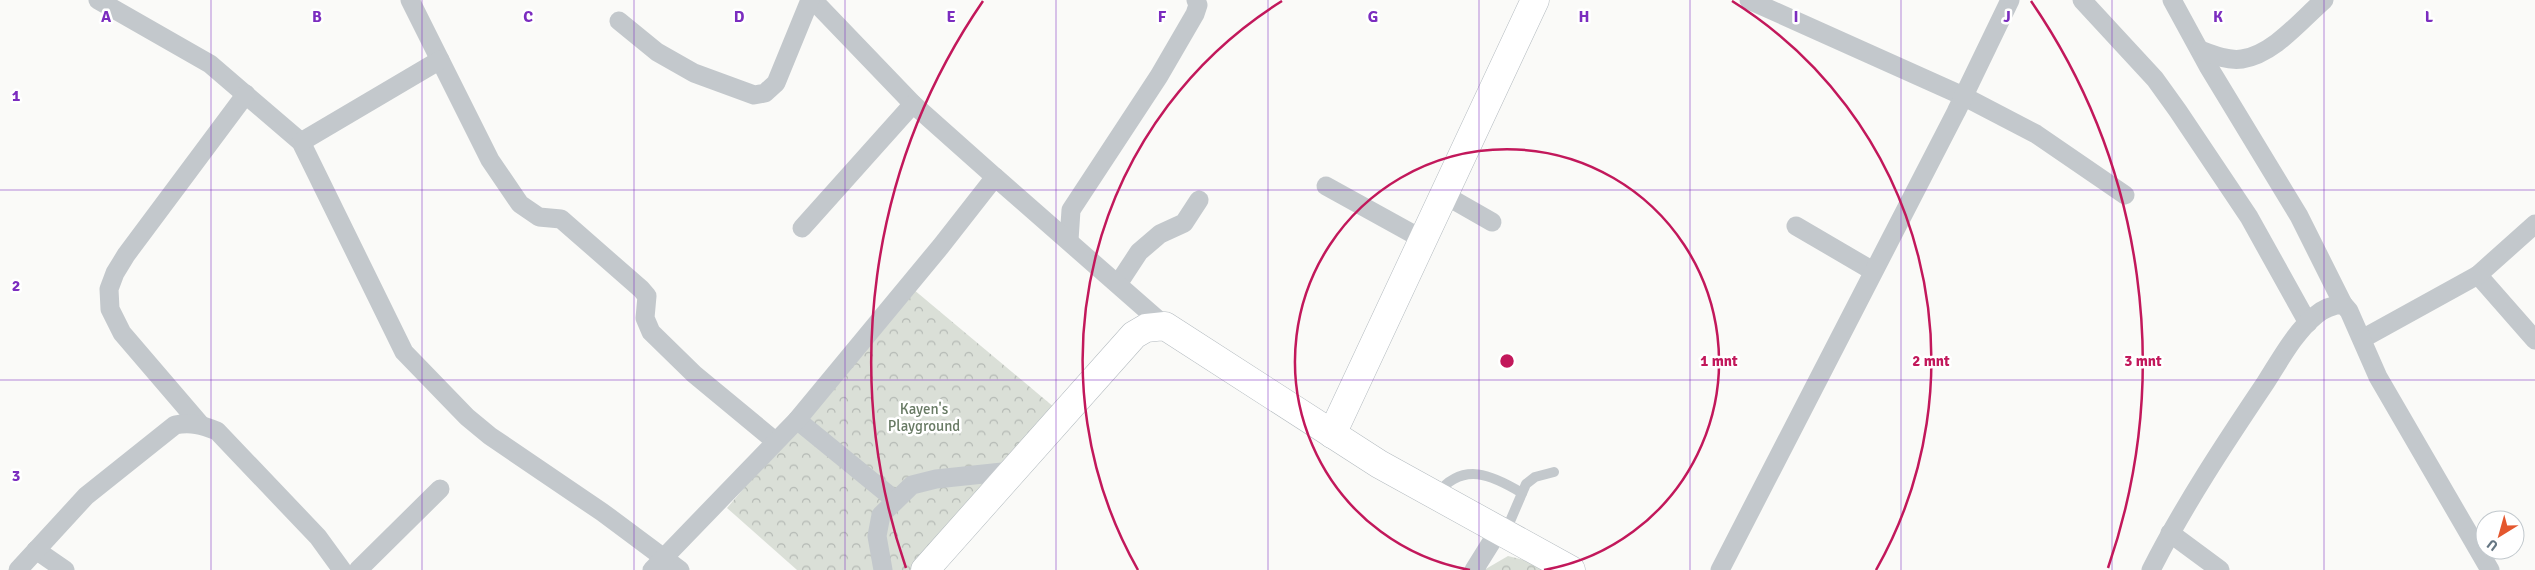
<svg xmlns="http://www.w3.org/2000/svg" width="2535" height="570" font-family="Signika,sans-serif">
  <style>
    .forest { fill: url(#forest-crowns) }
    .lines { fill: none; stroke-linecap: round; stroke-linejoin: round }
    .secondary-casing { stroke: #b3babf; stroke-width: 29 }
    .lane { stroke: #c3c8cc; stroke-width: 10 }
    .street { stroke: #c3c8cc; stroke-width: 19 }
    .secondary { stroke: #fff; stroke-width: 28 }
    .grid { fill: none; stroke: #7b2cbf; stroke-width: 1; stroke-opacity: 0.55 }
    .ring { fill: none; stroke: #c2185b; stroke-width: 2.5 }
    .labels { text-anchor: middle; stroke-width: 5; stroke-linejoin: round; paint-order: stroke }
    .park-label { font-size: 15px; fill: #687a64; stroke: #fff }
    .grid-label { font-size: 16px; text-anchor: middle; font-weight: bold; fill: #7b2cbf; stroke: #fff; stroke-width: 5; stroke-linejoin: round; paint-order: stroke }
    .centre { fill: #c2185b; stroke: #fff; stroke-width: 2.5 }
    .ring-label { font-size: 15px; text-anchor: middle; font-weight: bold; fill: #c2185b; stroke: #fff; stroke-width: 5; stroke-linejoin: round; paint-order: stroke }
  </style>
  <defs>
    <pattern id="forest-crowns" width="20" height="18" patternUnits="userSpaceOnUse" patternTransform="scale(1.25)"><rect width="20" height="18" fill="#dadfd7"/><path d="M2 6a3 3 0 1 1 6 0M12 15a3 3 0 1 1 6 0" fill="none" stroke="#b4b9b4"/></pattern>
  </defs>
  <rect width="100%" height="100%" fill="#fafaf8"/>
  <g class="forest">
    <path d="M913,289L1055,408L910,570H797L727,508Z"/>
    <path d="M1508,556L1524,560L1542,570H1484Z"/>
  </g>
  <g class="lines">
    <g class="secondary-casing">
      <g id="secondary">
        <path d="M1332,434L1535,0"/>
        <path d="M925,570L1134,335L1146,328L1165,326L1379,464L1571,570"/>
      </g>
    </g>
    <g class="lane">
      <path d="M1437,494C1463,461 1492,475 1522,493"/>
      <path d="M1505,533L1526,484L1535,477L1554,472"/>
    </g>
    <g class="street">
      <path d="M98,0L210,64L301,142L404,352L467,417L490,436L602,512L680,570"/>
      <path d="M410,0L490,160L520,204L539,217L561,219L641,289L647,296L645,318L651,332L694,374L775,441"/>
      <path d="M813,0L913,104L995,177"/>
      <path d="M1749,0L1963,96L2036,134L2125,195"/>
      <path d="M2082,0L2155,79L2178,111L2249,217L2308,323"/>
      <path d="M2172,0L2208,66L2299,216L2343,304"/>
      <path d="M619,21L657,52L694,73L754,95L765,93L776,83L810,0"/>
      <path d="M2200,50C2213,55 2228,61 2242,59C2274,54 2301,20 2324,0"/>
      <path d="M301,142L440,60"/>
      <path d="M1326,186L1422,239"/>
      <path d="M1443,194L1492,222"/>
      <path d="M1796,226L1873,271"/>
      <path d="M802,228L913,104"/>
      <path d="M1069,240L1071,210L1159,76L1195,14L1198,5L1196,0"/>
      <path d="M2478,275L2535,340"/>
      <path d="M1118,284L1139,252L1160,234L1184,223L1199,200"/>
      <path d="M2362,339L2478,275L2535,224"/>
      <path d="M797,420L895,500"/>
      <path d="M200,424L122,333L110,309L109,289L115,273L126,255L246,94"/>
      <path d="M2170,533L2220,570"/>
      <path d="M36,550L65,570"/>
      <path d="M18,570L86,496L175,425C191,422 202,425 217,431L318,537L342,570"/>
      <path d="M358,570L440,489"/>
      <path d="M652,570L797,420L941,246L995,177L1165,326"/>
      <path d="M883,570L877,536L881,515L912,485L936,479L1012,471"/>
      <path d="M1474,570L1499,530"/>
      <path d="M1720,570L1956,112L2010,0"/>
      <path d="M2151,570C2184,505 2225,443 2266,382C2280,360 2295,332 2316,315C2323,309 2334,305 2343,304L2349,311L2378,377L2490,570"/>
    </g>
    <use href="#secondary" class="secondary"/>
  </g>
  <path class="grid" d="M211,0V570M422,0V570M634,0V570M845,0V570M1056,0V570M1268,0V570M1479,0V570M1690,0V570M1901,0V570M2112,0V570M2324,0V570M0,190H2535M0,380H2535"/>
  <g class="ring">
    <path d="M1470 570A212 212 0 1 1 1544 570"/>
    <path d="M1138 570A424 424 0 0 1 1282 1M1732 1A424 424 0 0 1 1876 570"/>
    <path d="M906 568A636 636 0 0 1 983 1M2031 1A636 636 0 0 1 2108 568"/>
  </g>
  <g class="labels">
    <g class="park-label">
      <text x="924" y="414">Kayen's<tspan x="924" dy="17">Playground</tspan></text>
    </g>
  </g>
  <g class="grid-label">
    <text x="106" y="22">A</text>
    <text x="317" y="22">B</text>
    <text x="528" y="22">C</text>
    <text x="739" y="22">D</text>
    <text x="951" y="22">E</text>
    <text x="1162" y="22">F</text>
    <text x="1373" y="22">G</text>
    <text x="1584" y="22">H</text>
    <text x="1796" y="22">I</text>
    <text x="2007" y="22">J</text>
    <text x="2218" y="22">K</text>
    <text x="2429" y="22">L</text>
    <text x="16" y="101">1</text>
    <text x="16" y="291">2</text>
    <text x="16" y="481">3</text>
  </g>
  <circle cx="1507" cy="361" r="8" class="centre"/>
  <g class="ring-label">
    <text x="1719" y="366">1 mnt</text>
    <text x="1931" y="366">2 mnt</text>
    <text x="2143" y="366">3 mnt</text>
  </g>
  <g transform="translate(2500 535) rotate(217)"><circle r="24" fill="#ffffff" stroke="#c1c8cd"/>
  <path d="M0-4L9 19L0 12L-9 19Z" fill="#e4572e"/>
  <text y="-8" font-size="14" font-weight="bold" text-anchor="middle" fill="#657683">U</text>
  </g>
</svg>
